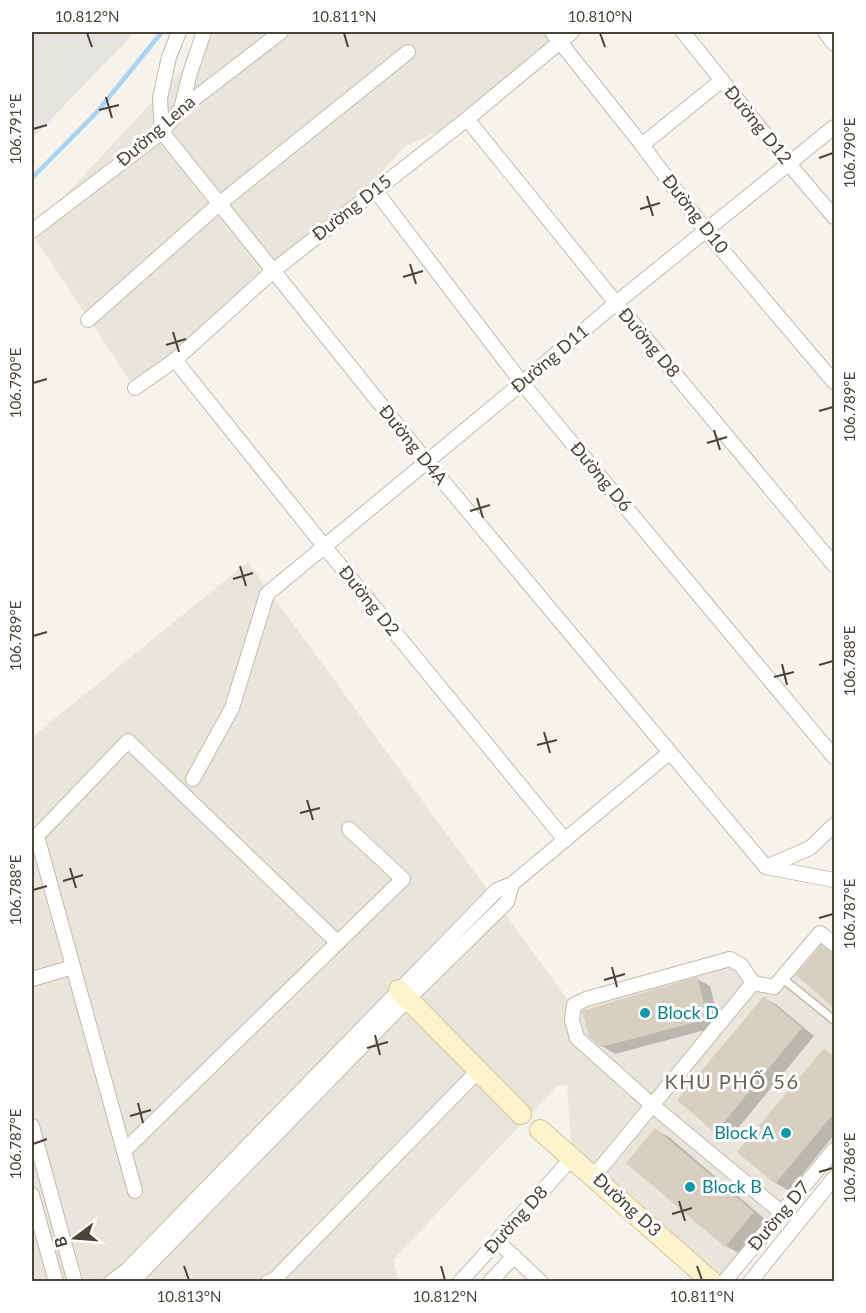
<svg xmlns="http://www.w3.org/2000/svg" width="866" height="1313" font-family="Lato,sans-serif">
  <style>
    .residential { fill: #eae5da }
    .parking { fill: #e5e3e0 }
    .shadow { fill: #0003 }
    .lines { fill: none; stroke-linecap: round; stroke-linejoin: round }
    .stream { stroke: #a9d4f2; stroke-width: 4.5 }
    .building { fill: #d8cfc1 }
    .lane-casing { stroke: #c2bbae; stroke-width: 10 }
    .street-casing { stroke: #c2bbae; stroke-width: 16 }
    .secondary-casing { stroke: #d6c79b; stroke-width: 22 }
    .lane { stroke: #fff; stroke-width: 7 }
    .street { stroke: #fff; stroke-width: 14 }
    .secondary { stroke: #fff3cd; stroke-width: 20 }
    .ticks { fill: none; stroke: #4b4439; stroke-width: 2 }
    .culture-dot { fill: #0f9aa8; stroke: #fff; stroke-width: 2 }
    .labels { text-anchor: middle; stroke-width: 6; stroke-linejoin: round; paint-order: stroke }
    .street-label { font-size: 18px; fill: #4b4439; stroke: #fff }
    .culture-label { font-size: 18px; fill: #0d838f; stroke: #fff; text-anchor: start }
    .neighbourhood-label { font-size: 20px; letter-spacing: 1.5px; fill: #6e6250; stroke: #fff }
    .neatline { fill: none; stroke: #4b4439; stroke-width: 2 }
    .ticks-label { font-size: 15px; text-anchor: middle; fill: #4b4439 }
  </style>
  <rect width="100%" height="100%" fill="#f6f3ec"/>
  <g class="residential">
    <path d="M217,32H571L467,119L405,146L339,219L135,388L32,234V231Z"/>
    <path d="M248,562L568,1000L731,956L738,958L775,987L820,933L834,944V1150L724,1281L572,1158L567,1085L557,1086L393,1260L399,1281L32,1282V737Z"/>
  </g>
  <path class="parking" d="M32,32H135L32,139Z"/>
  <g class="shadow">
    <path d="M832,953L834,954V1006L798,975Z"/>
    <path d="M697,979L710,986L720,1026L615,1054L602,1046Z"/>
    <path d="M765,998L777,1005L814,1036L729,1139L716,1131Z"/>
    <path d="M824,1050L834,1056V1135L789,1191L776,1183L739,1152Z"/>
    <path d="M656,1130L669,1137L766,1220L738,1253L726,1246Z"/>
  </g>
  <g class="lines">
    <path class="stream" d="M32,178L97,112L162,32"/>
  </g>
  <g class="building">
    <path d="M821,945L834,953V1008L796,975Z"/>
    <path d="M697,977L708,1019L601,1047L589,1037L582,1011Z"/>
    <path d="M764,996L802,1028L715,1133L677,1100Z"/>
    <path d="M824,1048L834,1057V1113L775,1184L737,1152Z"/>
    <path d="M655,1128L754,1212L725,1247L626,1163Z"/>
  </g>
  <g class="lines">
    <g class="lane-casing">
      <path id="lane" d="M782,978L834,1020"/>
    </g>
    <g class="street-casing">
      <g id="street">
        <path d="M552,32L642,145L706,231L834,382"/>
        <path d="M683,32L789,164L834,217"/>
        <path d="M825,32L834,44"/>
        <path d="M181,109L190,73L204,32"/>
        <path d="M467,119L616,303L834,565"/>
        <path d="M162,132L426,461L766,867L834,880"/>
        <path d="M162,132L160,98L169,57L179,32"/>
        <path d="M642,145L722,80"/>
        <path d="M375,190L522,383L834,757"/>
        <path d="M32,231L162,132L181,109L281,32"/>
        <path d="M88,320L219,204L408,52"/>
        <path d="M175,360L324,546L565,840"/>
        <path d="M135,388L175,360L273,271L467,119L572,32"/>
        <path d="M193,779L232,708L267,594L522,383L616,303L834,127"/>
        <path d="M766,867L810,848L834,825"/>
        <path d="M32,979L73,967"/>
        <path d="M753,983L741,965L730,959L586,999L574,1005L572,1020L577,1038L652,1105L782,1213"/>
        <path d="M32,1126L75,1282"/>
        <path d="M124,1151L403,879L349,829"/>
        <path d="M594,1176L753,983L774,987L820,933L834,944"/>
        <path d="M135,1191L37,836L128,741L338,943"/>
        <path d="M32,1195L56,1282"/>
        <path d="M497,1241L541,1282"/>
        <path d="M111,1282L127,1270L497,890L512,884L669,753"/>
        <path d="M132,1282L408,999L507,902L512,884"/>
        <path d="M268,1282L274,1280L478,1071"/>
        <path d="M460,1282L572,1158"/>
        <path d="M490,1282L514,1256"/>
        <path d="M724,1282L834,1150"/>
        <path d="M750,1282L834,1178"/>
      </g>
    </g>
    <g class="secondary-casing">
      <g id="secondary">
        <path d="M399,990L521,1114"/>
        <path d="M540,1130L712,1282"/>
      </g>
    </g>
    <use href="#lane" class="lane"/>
    <use href="#street" class="street"/>
    <use href="#secondary" class="secondary"/>
  </g>
  <path class="ticks" d="M87,33L92,47M344,33L348,47M600,33L605,47M106,97L112,118M99,110L119,105M33,129L47,125M819,158L833,153M647,196L653,216M640,209L660,203M410,264L416,284M403,277L423,271M173,332L179,352M166,345L186,339M33,383L47,379M819,411L833,407M714,430L720,450M707,443L727,437M477,498L483,518M470,511L490,505M240,566L246,586M233,579L253,573M33,636L47,632M782,664L787,685M819,665L833,661M774,677L794,672M544,732L550,753M537,745L557,740M307,800L313,820M300,813L320,808M70,868L76,888M63,881L83,875M33,890L47,886M819,918L833,914M612,967L617,987M604,980L625,974M375,1035L380,1055M367,1048L388,1042M138,1103L143,1123M130,1116L151,1110M33,1144L47,1139M819,1172L833,1168M679,1201L685,1221M672,1214L692,1208M184,1266L189,1280M441,1266L445,1280M697,1266L702,1280"/>
  <g class="culture-dot">
    <circle cx="645" cy="1013" r="6"/>
    <circle cx="786" cy="1133" r="6"/>
    <circle cx="690" cy="1187" r="6"/>
  </g>
  <g class="labels">
    <g class="street-label">
      <text transform="translate(758 125) rotate(51)" y="6">Đường D12</text>
      <text transform="translate(156 131) rotate(-41)" y="6">Đường Lena</text>
      <text transform="translate(352 208) rotate(-38)" y="6">Đường D15</text>
      <text transform="translate(695 214) rotate(52)" y="6">Đường D10</text>
      <text transform="translate(649 343) rotate(50)" y="6">Đường D8</text>
      <text transform="translate(550 359) rotate(-40)" y="6">Đường D11</text>
      <text transform="translate(413 445) rotate(51)" y="6">Đường D4A</text>
      <text transform="translate(601 477) rotate(50)" y="6">Đường D6</text>
      <text transform="translate(369 601) rotate(51)" y="6">Đường D2</text>
      <text transform="translate(627 1205) rotate(42)" y="6">Đường D3</text>
      <text transform="translate(779 1216) rotate(-50)" y="6">Đường D7</text>
      <text transform="translate(516 1220) rotate(-48)" y="6">Đường D8</text>
    </g>
    <g class="culture-label">
      <text x="657" y="1019">Block D</text>
      <text x="774" y="1139" text-anchor="end">Block A</text>
      <text x="702" y="1193">Block B</text>
    </g>
    <g class="neighbourhood-label">
      <text x="732" y="1089">KHU PHỐ 56</text>
    </g>
  </g>
  <rect width="866" height="1313" fill="none" stroke="#ffffff" stroke-width="66"/>
  <g transform="translate(75 1238) rotate(254)" stroke="#ffffff" stroke-width="4.5" paint-order="stroke">
  <path d="M0-4.5L10 22L0 15L-10 22Z" fill="#4b4439"/>
  <text y="-9" font-size="16" font-weight="bold" text-anchor="middle" fill="#4b4439">B</text>
  </g>
  <rect x="33" y="33" width="800" height="1247" class="neatline"/>
  <g class="ticks-label">
    <text x="87" y="22">10.812°N</text>
    <text x="344" y="22">10.811°N</text>
    <text x="600" y="22">10.810°N</text>
    <text transform="translate(16 129) rotate(-90)" y="5">106.791°E</text>
    <text transform="translate(850 153) rotate(-90)" y="5">106.790°E</text>
    <text transform="translate(16 383) rotate(-90)" y="5">106.790°E</text>
    <text transform="translate(850 407) rotate(-90)" y="5">106.789°E</text>
    <text transform="translate(16 636) rotate(-90)" y="5">106.789°E</text>
    <text transform="translate(850 661) rotate(-90)" y="5">106.788°E</text>
    <text transform="translate(16 890) rotate(-90)" y="5">106.788°E</text>
    <text transform="translate(850 914) rotate(-90)" y="5">106.787°E</text>
    <text transform="translate(16 1144) rotate(-90)" y="5">106.787°E</text>
    <text transform="translate(850 1168) rotate(-90)" y="5">106.786°E</text>
    <text x="189" y="1302">10.813°N</text>
    <text x="445" y="1302">10.812°N</text>
    <text x="702" y="1302">10.811°N</text>
  </g>
</svg>
